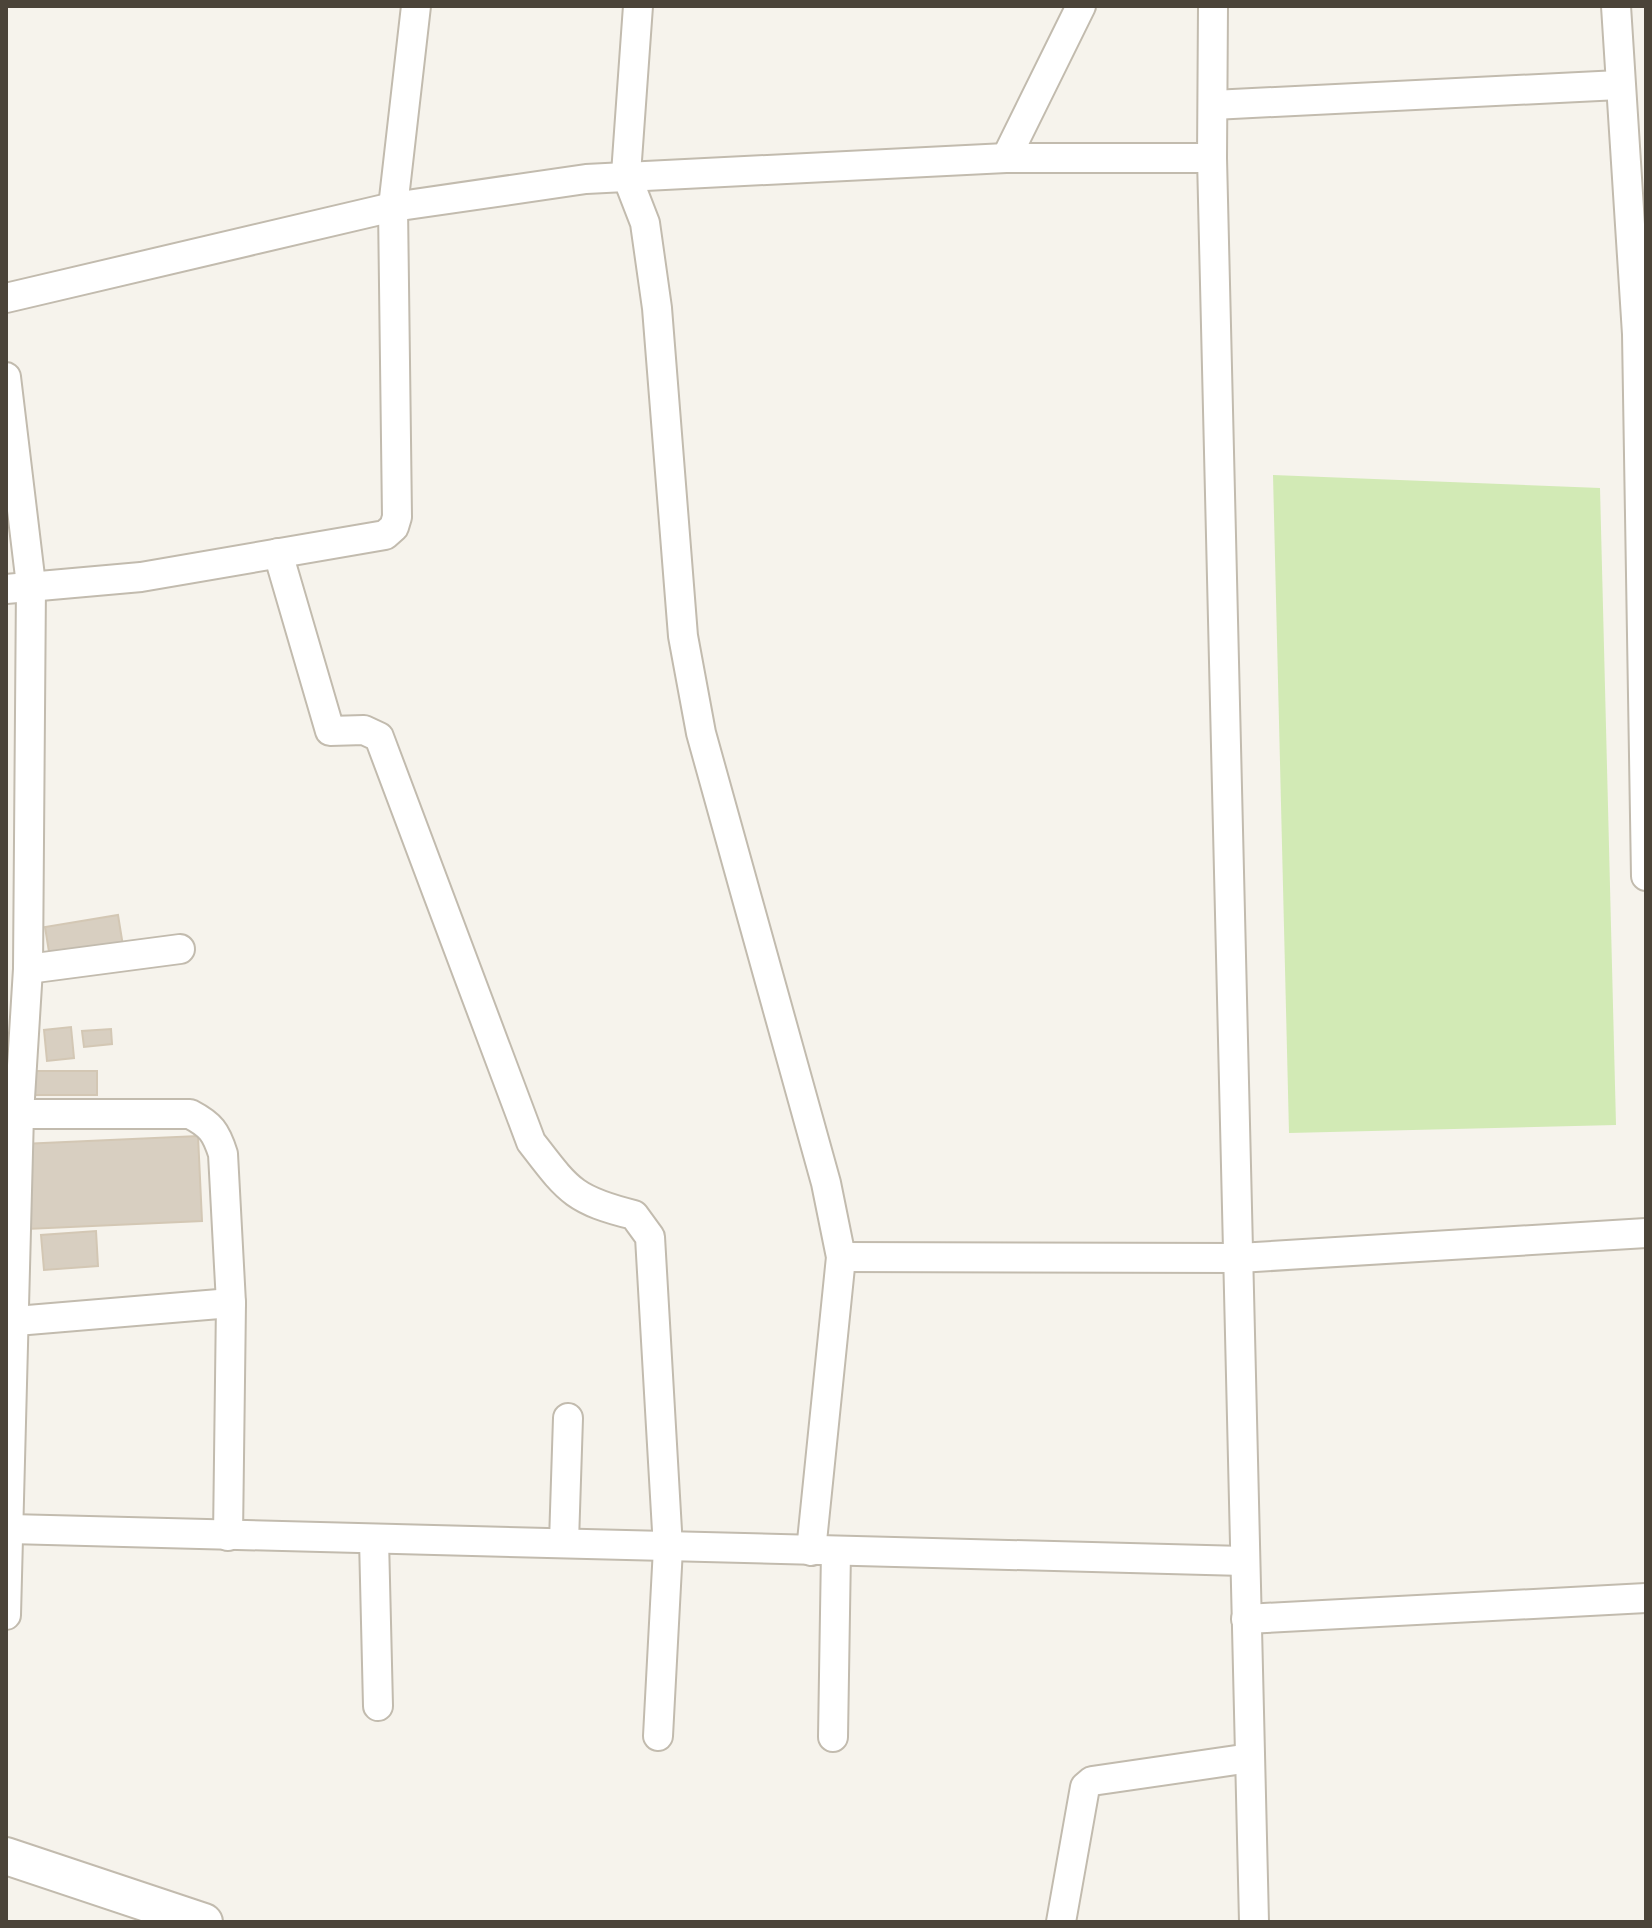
<svg xmlns="http://www.w3.org/2000/svg" width="1652" height="1928" font-family="Figtree,sans-serif">
  <style>
    .green { fill: #d2eab5 }
    .building { fill: #d8cfc1; stroke: #d3c7b4; stroke-width: 2 }
    .lines { fill: none; stroke-linecap: round; stroke-linejoin: round }
    .minor-casing { stroke: #c2bbae; stroke-width: 32 }
    .tertiary-casing { stroke: #c2bbae; stroke-width: 40 }
    .minor { stroke: #fff; stroke-width: 28 }
    .tertiary { stroke: #fff; stroke-width: 36 }
  </style>
  <rect width="100%" height="100%" fill="#f6f3ec"/>
  <path class="green" d="M1273,475L1600,488L1616,1125L1289,1133Z"/>
  <g class="building">
    <path d="M118,915L123,946L50,958L45,927Z"/>
    <path d="M71,1027L74,1058L47,1061L44,1030Z"/>
    <path d="M111,1029L112,1044L84,1047L82,1031Z"/>
    <rect x="34" y="1071" width="63" height="24"/>
    <path d="M198,1136L202,1221L27,1229L22,1144Z"/>
    <path d="M96,1231L98,1266L44,1270L41,1235Z"/>
  </g>
  <g class="lines">
    <g class="minor-casing">
      <g id="minor">
        <path d="M638,6L626,174L645,223L657,308L683,636L701,733L826,1183L841,1257L811,1551"/>
        <path d="M1213,6L1212,158L1254,1922"/>
        <path d="M1616,6L1637,334L1646,876"/>
        <path d="M1213,105L1619,85"/>
        <path d="M1006,158L1081,6"/>
        <path d="M6,298L393,207L586,179L1006,158H1212"/>
        <path d="M6,377L31,585L28,969L19,1114L6,1615"/>
        <path d="M278,553L330,731L364,730L379,737L531,1142C568,1190 573,1200 634,1215L650,1237L668,1548L658,1736"/>
        <path d="M6,589L141,577L385,535L394,527L397,517L393,207L416,6"/>
        <path d="M28,969L180,949"/>
        <path d="M19,1114H190C211,1125 216,1132 223,1154L231,1303L228,1536"/>
        <path d="M841,1257L1239,1258L1646,1233"/>
        <path d="M16,1321L231,1303"/>
        <path d="M10,1529L1244,1561"/>
        <path d="M374,1539L378,1706"/>
        <path d="M564,1542L568,1418"/>
        <path d="M1246,1619L1646,1598"/>
        <path d="M833,1737L836,1551"/>
        <path d="M1061,1922L1085,1787L1092,1781L1250,1758"/>
      </g>
    </g>
    <g class="tertiary-casing">
      <path id="tertiary" d="M6,1856L204,1922"/>
    </g>
    <use href="#minor" class="minor"/>
    <use href="#tertiary" class="tertiary"/>
  </g>
  <rect width="1652" height="1928" fill="none" stroke="#4b4439" stroke-width="16"/>
</svg>
